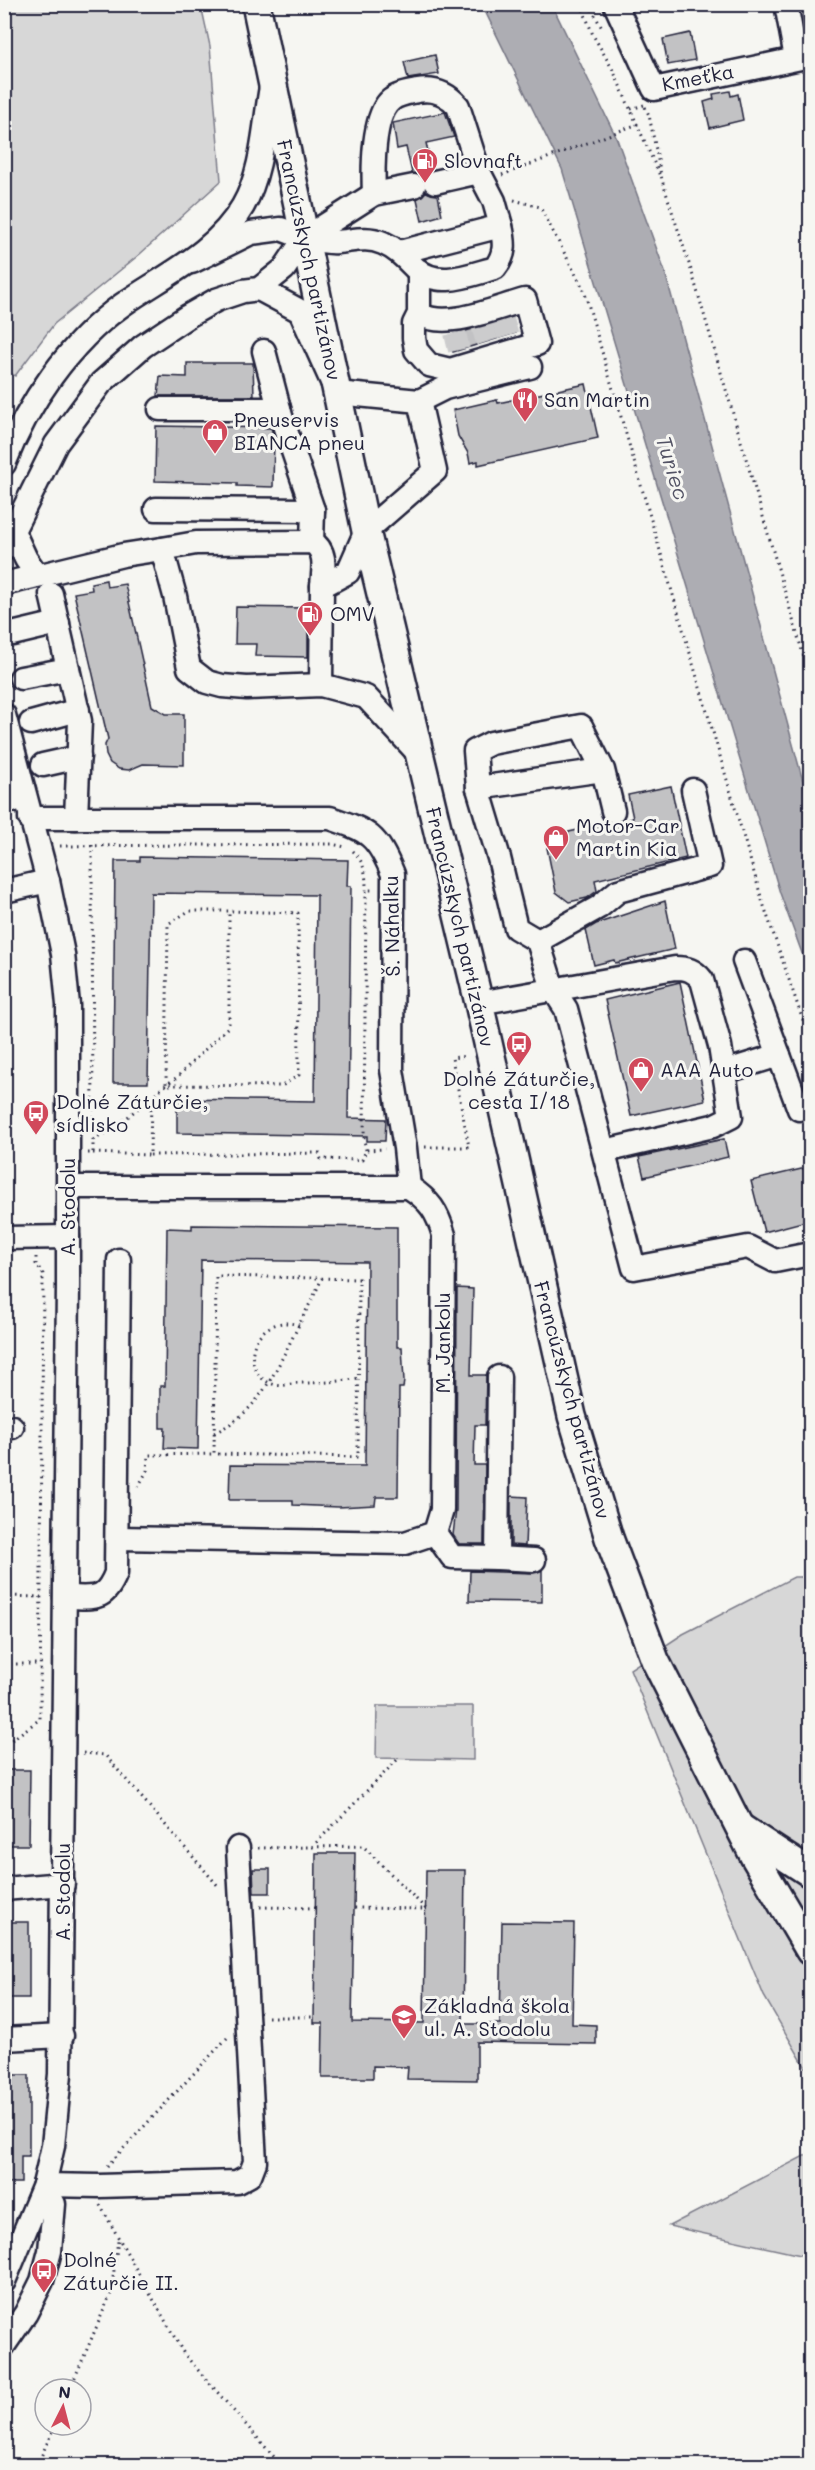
<svg xmlns="http://www.w3.org/2000/svg" width="815" height="2470" font-family="Mali,sans-serif">
  <style>
    .green { fill: #d7d7d7; stroke: #7c7c89; stroke-width: 1.5 }
    .water { fill: #adadb3; stroke: #757583; stroke-width: 1.5 }
    .building { fill: #c2c2c4; stroke: #22223b; stroke-width: 1.5 }
    .lines { fill: none; stroke-linecap: round; stroke-linejoin: round }
    .minor-tunnel { stroke: #cccccd; stroke-width: 22; stroke-dasharray: 22 11; stroke-linecap: butt }
    .minor-casing { stroke: #22223b; stroke-width: 27 }
    .major-casing { stroke: #22223b; stroke-width: 32 }
    .path { stroke: #22223b; stroke-width: 3; stroke-dasharray: 1.5 4.5; stroke-linecap: butt }
    .minor { stroke: #f6f6f2; stroke-width: 22 }
    .major { stroke: #f6f6f2; stroke-width: 27 }
    .labels { text-anchor: middle; stroke-width: 6; stroke-linejoin: round; paint-order: stroke }
    .street-label { font-size: 20px; fill: #22223b; stroke: #f6f6f2 }
    .poi-label { font-size: 20px; fill: #22223b; stroke: #f6f6f2; text-anchor: start }
    .water-label { font-size: 21px; font-style: italic; fill: #535365; stroke: #f6f6f2 }
  </style>
  <rect width="100%" height="100%" fill="#f6f6f2"/>
  <filter id="ink" filterUnits="userSpaceOnUse"><feTurbulence type="fractalNoise" baseFrequency=".0167" numOctaves="2"/><feDisplacementMap in="SourceGraphic" scale="12" xChannelSelector="R" yChannelSelector="G"/><feConvolveMatrix kernelMatrix="1 2 1 2 8 2 1 2 1" color-interpolation-filters="sRGB"/></filter>
  <g filter="url(#ink)">
    <g class="green">
      <path d="M4,5H201L210,46L221,181L140,254L54,324L15,376L4,369Z"/>
      <path d="M794,1577H810V2075L764,1996L630,1669L683,1634Z"/>
      <path d="M377,1706H473V1760L376,1758Z"/>
      <path d="M810,2153V2257L669,2226Z"/>
    </g>
    <path class="water" d="M482,5H552L617,139L665,272L810,807V975L780,893L562,169Z"/>
    <g class="building">
      <path d="M690,33L695,60L668,65L663,39Z"/>
      <path d="M435,55L439,74L408,79L404,62Z"/>
      <path d="M730,91L731,96L738,94L743,120L710,128L704,102L714,99L713,94Z"/>
      <path d="M445,112L454,137L426,143L432,169L423,176L412,173L406,147L397,149L393,123Z"/>
      <path d="M426,192L438,195L442,215L422,221L417,199Z"/>
      <path d="M512,318L516,333L453,352L448,336Z"/>
      <path d="M187,363H253L254,396H158L160,376L187,377Z"/>
      <path d="M586,384L598,438L478,465V461L470,463L468,453L458,436L453,410L497,400L498,403Z"/>
      <path d="M156,426L271,428L274,437L273,487L237,486V483L155,481Z"/>
      <path d="M106,580L107,587L125,584L152,706L166,714H184V765L143,764L129,770L119,769L110,763L106,755L105,745L108,739L74,593L92,590L91,583Z"/>
      <path d="M236,607L308,608V657L255,656L256,644H235Z"/>
      <path d="M671,786L686,858L595,880L597,891L587,898L569,902L556,892L547,848L556,835L608,823L616,824L633,818L628,795Z"/>
      <path d="M140,857L348,860L347,886H351L348,1118L386,1119L385,1141H367V1136L177,1133V1099L315,1101L317,895L151,893L148,1083H113L115,861H140Z"/>
      <path d="M665,901L675,949L615,963L614,960L594,965L586,930L596,924Z"/>
      <path d="M680,982L705,1100L631,1116L605,1000Z"/>
      <path d="M724,1139L728,1157L644,1177L639,1157Z"/>
      <path d="M810,1167V1220L764,1232L751,1181Z"/>
      <path d="M192,1225L397,1227V1347H402L404,1381L403,1388H399L398,1497H376L375,1505L339,1507L293,1505V1500H229L230,1465L365,1466L367,1262L201,1260L198,1449L164,1448L165,1428H160V1386H165L167,1228L192,1229Z"/>
      <path d="M457,1288L473,1289L471,1375H486L485,1425H475L474,1465H485L484,1544H459L453,1535L456,1510Z"/>
      <path d="M511,1496L527,1497L525,1546L511,1545Z"/>
      <path d="M542,1570V1602L469,1601L470,1571L533,1573Z"/>
      <path d="M4,1770H30L29,1845H4Z"/>
      <path d="M316,1853H355L352,2022L424,2023L426,1870H465L463,2024H500L502,1922L574,1923L572,2024L596,2025V2044L477,2042V2080L407,2079L408,2067L373,2066V2078H322L323,2023H314Z"/>
      <path d="M253,1869H270V1893H254Z"/>
      <rect x="4" y="1922" width="25" height="76"/>
      <path d="M4,2075H29V2156H21V2183H4Z"/>
    </g>
    <g class="lines">
      <g class="minor-tunnel">
        <path d="M503,320L508,336"/>
        <path d="M482,326L487,342"/>
        <path d="M455,333L459,350"/>
      </g>
      <g class="minor-casing">
        <g id="minor">
          <path d="M615,4L654,89L810,56"/>
          <path d="M786,4L796,58"/>
          <path d="M414,186L374,194L305,238C315,240 327,243 337,242C353,241 366,236 383,243C397,249 405,258 415,268C438,289 469,275 495,268C506,254 505,243 501,226"/>
          <path d="M374,194C373,171 372,116 391,100C398,94 408,93 417,91C434,88 447,93 458,106L479,172"/>
          <path d="M400,252L501,226L494,201L479,172L435,182"/>
          <path d="M419,271V314L414,324V338L416,350L429,365L450,370L537,344L525,300C495,308 447,330 419,314"/>
          <path d="M259,289L300,311L337,393L419,401L435,471L366,531L348,572L322,586L321,685"/>
          <path d="M264,351L281,416L313,510L312,542"/>
          <path d="M419,401L445,388L530,367"/>
          <path d="M160,409H279"/>
          <path d="M4,464C27,404 69,343 122,305C165,275 216,253 243,206C263,171 264,125 271,87"/>
          <path d="M156,509L313,510"/>
          <path d="M14,533L26,559L37,575"/>
          <path d="M4,549L56,444L101,383L143,346L188,316L216,300L243,291L259,289L284,269L305,238L281,229L251,233L192,262"/>
          <path d="M162,549L196,543L312,542C328,551 323,571 322,586"/>
          <path d="M4,584L123,555L162,549L175,596L189,668L207,682L222,686L247,688L321,685L366,697L418,753"/>
          <path d="M51,594L80,721L76,818"/>
          <path d="M12,634L58,623"/>
          <path d="M21,678L68,669"/>
          <path d="M4,715L48,881L63,954L68,1005V1285L60,2074L53,2146L44,2185L4,2281"/>
          <path d="M31,723L78,710"/>
          <path d="M43,765L79,757"/>
          <path d="M603,770L478,788L475,751L491,743L581,726L603,770L613,811"/>
          <path d="M478,788L499,858L516,928L538,941L553,989L566,1009L634,1268L748,1247L775,1261L810,1254"/>
          <path d="M4,800L26,801"/>
          <path d="M30,818H330C369,831 377,835 393,874L392,1070L405,1148L409,1187"/>
          <path d="M4,891L48,881"/>
          <path d="M538,941L599,907L618,891L710,866L693,790"/>
          <path d="M744,961L799,1109"/>
          <path d="M479,1003L675,968C687,968 694,970 702,980L720,1046L731,1117L713,1126L605,1151"/>
          <path d="M724,1072L779,1055"/>
          <path d="M68,1187H409C430,1201 437,1211 444,1235L442,1510L435,1533L405,1543L117,1538"/>
          <path d="M4,1238L68,1237"/>
          <path d="M4,1427H12"/>
          <path d="M435,1533L452,1557L497,1558L499,1377"/>
          <path d="M497,1558L534,1560"/>
          <path d="M65,1597C93,1597 104,1603 116,1573L119,1260"/>
          <path d="M4,1889L63,1884"/>
          <path d="M4,2039L62,2036"/>
          <path d="M44,2185L99,2186L237,2182L250,2175L255,2162L238,1848"/>
          <path d="M4,2345L26,2313L42,2281L50,2251L54,2204L44,2185"/>
        </g>
      </g>
      <g class="major-casing">
        <g id="major">
          <path d="M256,4L366,531L479,1003L572,1416L609,1538L655,1660L754,1856L810,1951"/>
          <path d="M741,1828L810,1873"/>
        </g>
      </g>
      <g class="path">
        <path d="M581,4L593,35L613,70L660,176"/>
        <path d="M589,4L603,30"/>
        <path d="M645,107L649,115L662,180L692,273L810,678"/>
        <path d="M631,109L644,105"/>
        <path d="M502,175L638,124"/>
        <path d="M514,200L540,207L584,290L762,900L801,1015L810,1037"/>
        <path d="M92,845L93,1140"/>
        <path d="M60,846L332,844L345,847"/>
        <path d="M353,851C365,863 366,874 366,890"/>
        <path d="M425,1147H469L452,1058L467,1056"/>
        <path d="M366,1150L364,1140L366,890H374"/>
        <path d="M88,1153H93V1140C122,1127 148,1096 176,1078L229,1026V911H189L168,924L166,1085L282,1086L299,1075L298,913L229,911"/>
        <path d="M93,1153L150,1155L151,1097"/>
        <path d="M150,1155L319,1153L321,1159L362,1160L366,1150L385,1149"/>
        <path d="M299,1325C251,1311 235,1376 276,1385C284,1387 291,1383 299,1383C319,1383 338,1382 359,1378"/>
        <path d="M214,1433C260,1411 273,1375 295,1333C304,1314 314,1297 322,1278"/>
        <path d="M138,1487L147,1471L148,1455L214,1454L216,1276L359,1279L358,1457L214,1454"/>
        <path d="M4,1596L41,1597"/>
        <path d="M4,1664H40"/>
        <path d="M4,1752H7L6,1744L40,1719L43,1274L36,1264V1256"/>
        <path d="M83,1753L105,1755L219,1887"/>
        <path d="M312,1847L398,1759"/>
        <path d="M258,1848L363,1846L426,1909L354,1908"/>
        <path d="M260,1907L316,1908"/>
        <path d="M268,2017H314"/>
        <path d="M107,2166L228,2037"/>
        <path d="M100,2205L184,2354L282,2466"/>
        <path d="M70,2389L111,2293L118,2240"/>
        <path d="M37,2466L55,2425"/>
      </g>
      <use href="#minor" class="minor"/>
      <use href="#major" class="major"/>
    </g>
  </g>
  <defs>
    <g id="fuel-pin" transform="scale(1.35)"><path d="M0 17L-7.5 6A9.5 9.5 0 1 1 7.5 6Z" fill="#d1495b" stroke="#f6f6f2"/><path d="M-5.5-6h7V0h2V4h1.3V-2.5L3-4.5l.8-.8L6-3V5H2.5V1h-1V6h-7ZM-4.2-4.7v3.2H.2V-4.7Z" fill="#fff"/></g>
    <g id="restaurant-pin" transform="scale(1.35)"><path d="M0 17L-7.5 6A9.5 9.5 0 1 1 7.5 6Z" fill="#d1495b" stroke="#f6f6f2"/><path d="M-5-6h1v4h1v-4h1v4h1v-4h1v5L-1.5 .5V6h-2V.5L-5-1ZM5-6V6H3V1.5H1.5Q1.5-4 5-6Z" fill="#fff"/></g>
    <g id="shop-pin" transform="scale(1.35)"><path d="M0 17L-7.5 6A9.5 9.5 0 1 1 7.5 6Z" fill="#d1495b" stroke="#f6f6f2"/><path d="M-5-2.5h2.3a2.7 3.5 0 0 1 5.4 0H5L5.5 6h-11ZM-1.5-2.5h3a1.5 2.3 0 0 0-3 0Z" fill="#fff"/></g>
    <g id="bus-pin" transform="scale(1.35)"><path d="M0 17L-7.5 6A9.5 9.5 0 1 1 7.5 6Z" fill="#d1495b" stroke="#f6f6f2"/><path d="M-5-6H5V4H4V6H2V4H-2V6H-4V4H-5ZM-3.5-4V0h7V-4ZM-3.5 1.2v1.5H-2V1.2ZM2 1.2v1.5H3.5V1.2Z" fill="#fff"/></g>
    <g id="school-pin" transform="scale(1.35)"><path d="M0 17L-7.5 6A9.5 9.5 0 1 1 7.5 6Z" fill="#d1495b" stroke="#f6f6f2"/><path d="M0-5L7-2L0 1L-7-2ZM-4 1L0 2.5L4 1V4Q0 6-4 4Z" fill="#fff"/></g>
  </defs>
  <g fill-rule="evenodd">
    <use href="#fuel-pin" x="425" y="161"/>
    <use href="#restaurant-pin" x="525" y="400"/>
    <use href="#shop-pin" x="215" y="432"/>
    <use href="#fuel-pin" x="310" y="614"/>
    <use href="#shop-pin" x="556" y="838"/>
    <use href="#bus-pin" x="519" y="1044"/>
    <use href="#shop-pin" x="641" y="1070"/>
    <use href="#bus-pin" x="36" y="1113"/>
    <use href="#school-pin" x="404" y="2017"/>
    <use href="#bus-pin" x="44" y="2271"/>
  </g>
  <g class="labels">
    <g class="street-label">
      <text transform="translate(698 78) rotate(-11)" y="7">Kmeťka</text>
      <text transform="translate(309 260) rotate(78)" y="7">Francúzskych partizánov</text>
      <text transform="translate(392 926) rotate(-91)" y="7">Š. Náhalku</text>
      <text transform="translate(460 927) rotate(77)" y="7">Francúzskych partizánov</text>
      <text transform="translate(68 1207) rotate(-90)" y="7">A. Stodolu</text>
      <text transform="translate(443 1343) rotate(-90)" y="7">M. Jankolu</text>
      <text transform="translate(572 1400) rotate(75)" y="7">Francúzskych partizánov</text>
      <text transform="translate(63 1892) rotate(-90)" y="7">A. Stodolu</text>
    </g>
    <g class="poi-label">
      <text x="444" y="168">Slovnaft</text>
      <text x="544" y="407">San Martin</text>
      <text x="234" y="427">Pneuservis<tspan x="234" dy="23">BIANCA pneu</tspan></text>
      <text x="330" y="621">OMV</text>
      <text x="576" y="833">Motor-Car<tspan x="576" dy="23">Martin Kia</tspan></text>
      <text x="660" y="1077">AAA Auto</text>
      <text x="519" y="1086" text-anchor="middle">Dolné Záturčie,<tspan x="519" dy="23">cesta I/18</tspan></text>
      <text x="56" y="1109">Dolné Záturčie,<tspan x="56" dy="23">sídlisko</tspan></text>
      <text x="424" y="2013">Základná škola<tspan x="424" dy="23">ul. A. Stodolu</tspan></text>
      <text x="63" y="2267">Dolné<tspan x="63" dy="23">Záturčie II.</tspan></text>
    </g>
    <g class="water-label">
      <text transform="translate(672 468) rotate(73)" y="7">Turiec</text>
    </g>
  </g>
  <rect width="815" height="2470" fill="none" stroke="#f6f6f2" stroke-width="24"/>
  <rect x="12" y="12" width="791" height="2446" fill="none" stroke="#22223b" stroke-width="2" filter="url(#ink)"/>
  <g transform="translate(63 2407) rotate(6)"><circle r="28" fill="#f6f6f2" stroke="#a1a1a9" stroke-width="1.5"/>
  <path d="M0-4.5L10 22L0 15L-10 22Z" fill="#d1495b"/>
  <text y="-9" font-size="16" font-weight="bold" text-anchor="middle" fill="#22223b">N</text>
  </g>
</svg>
